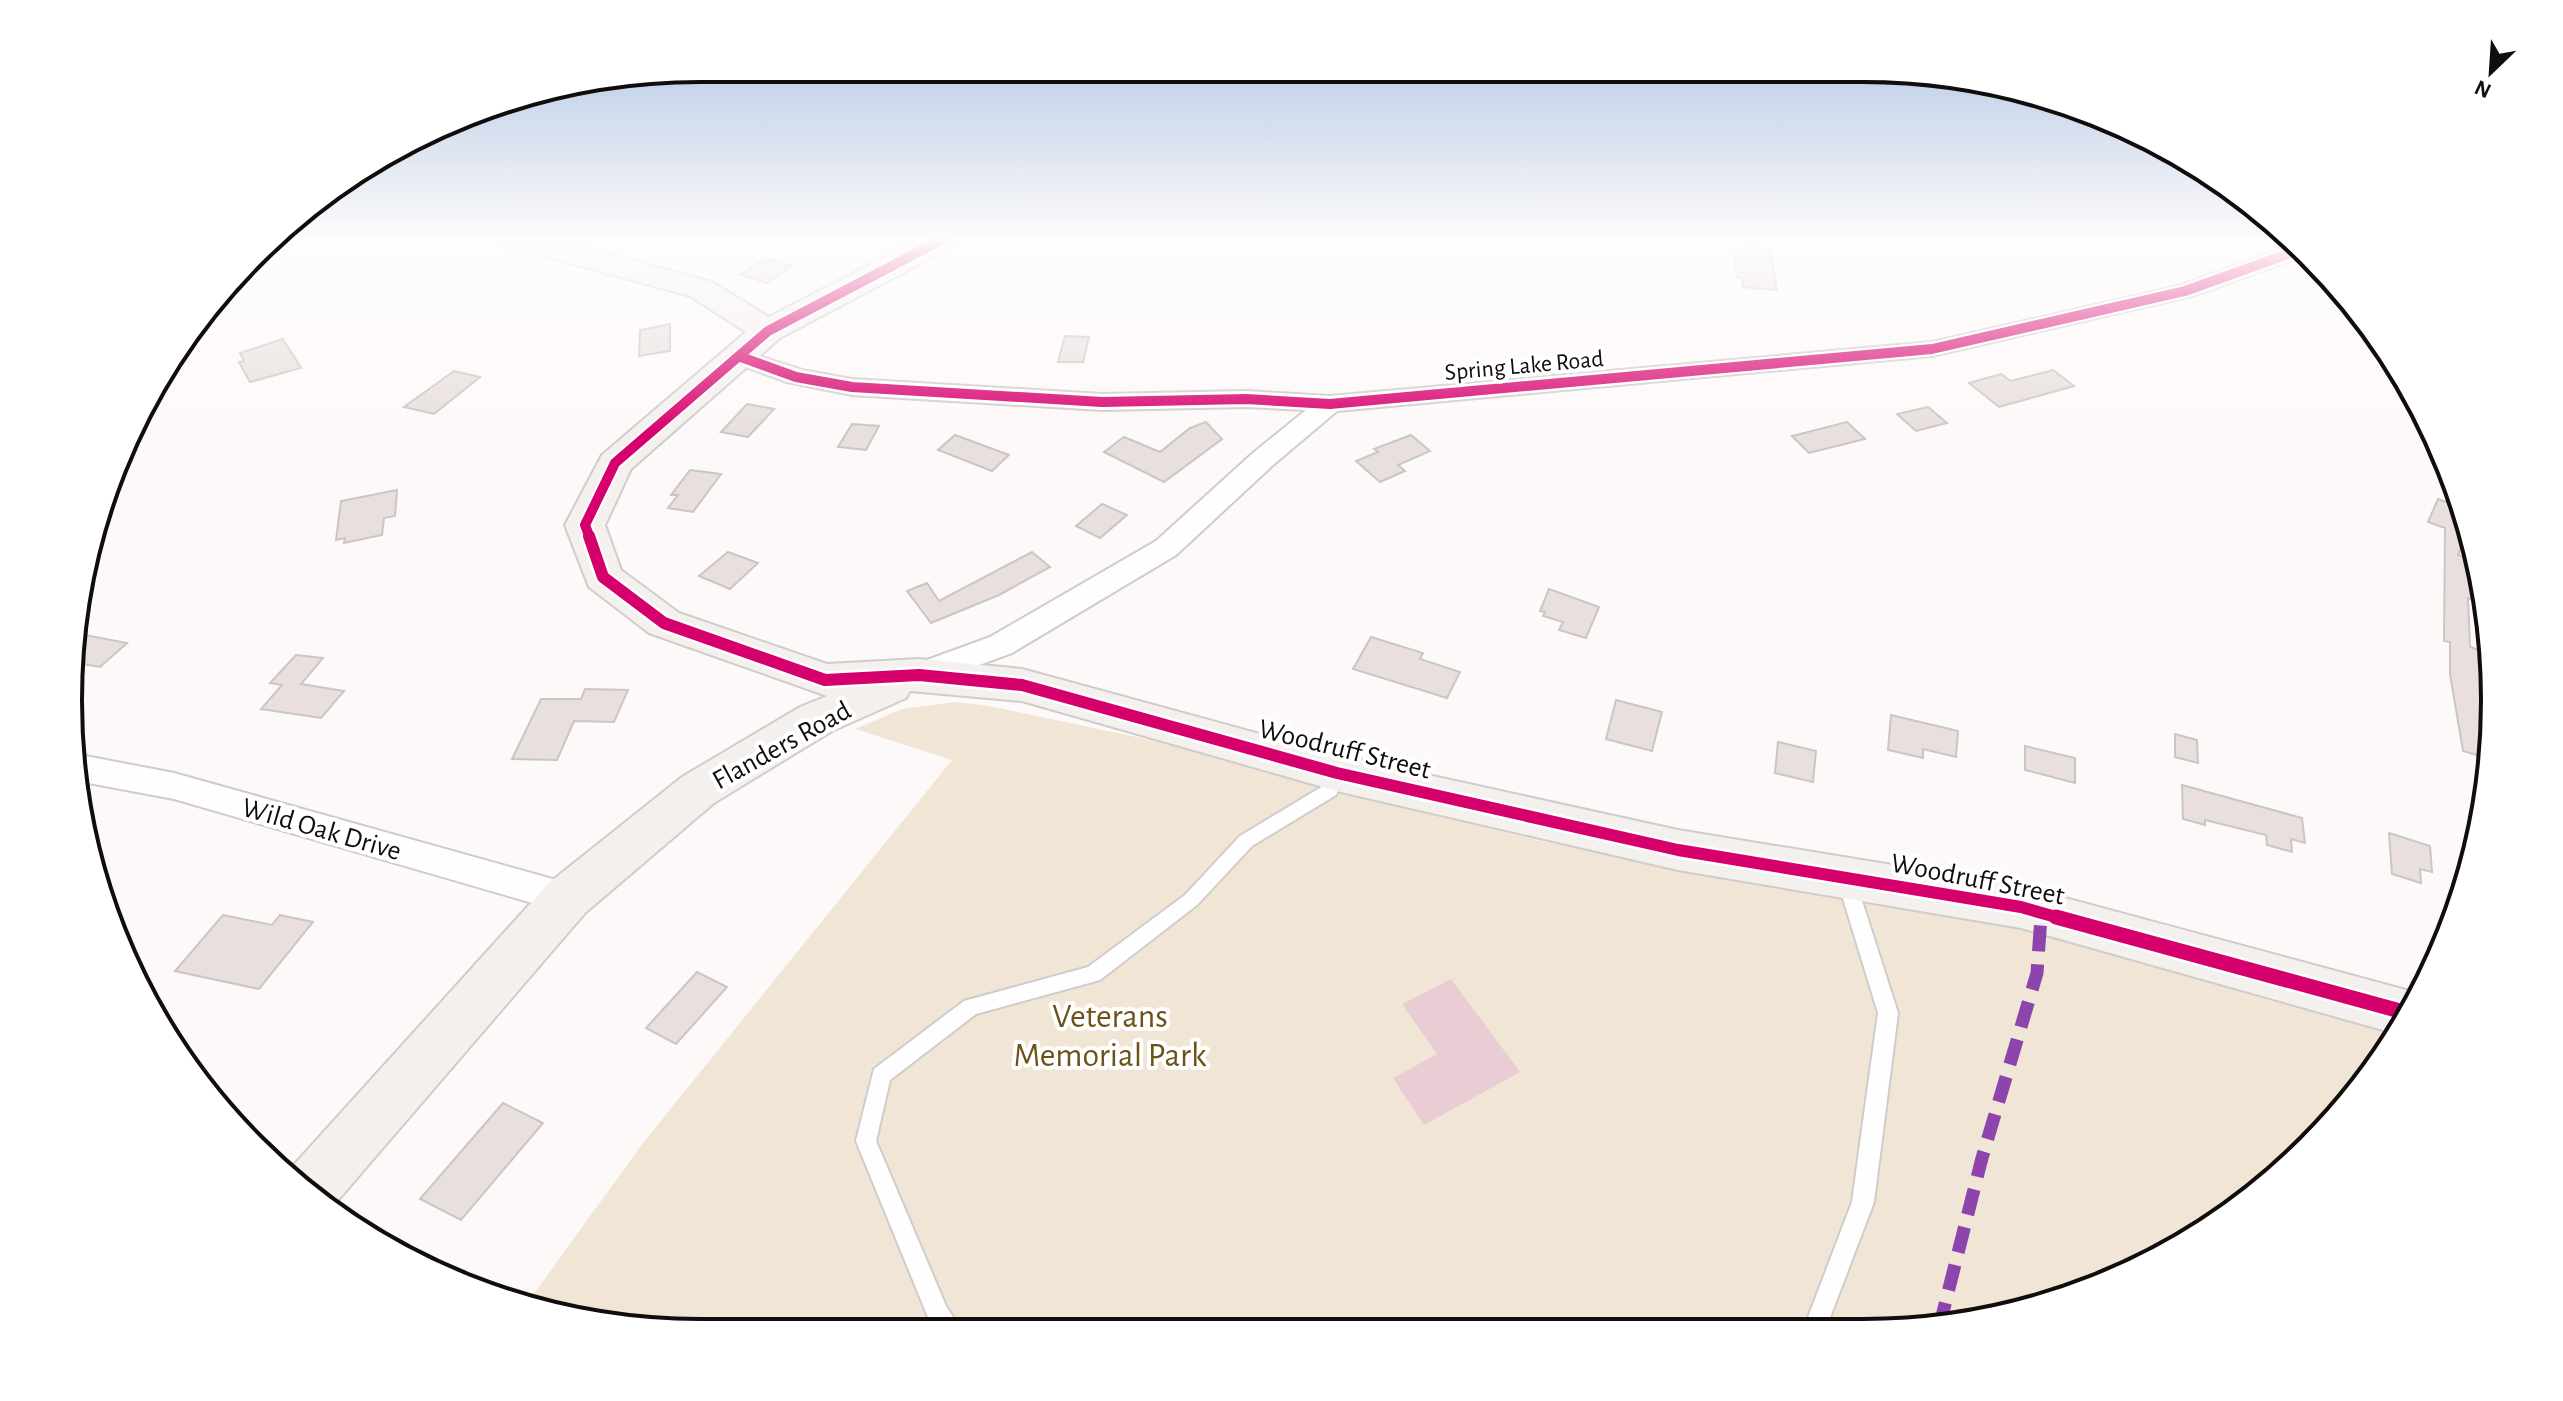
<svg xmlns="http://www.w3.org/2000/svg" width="2563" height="1401" font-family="'Alegreya Sans',sans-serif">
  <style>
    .green { fill: #f1e6d6 }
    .water { fill: #e9ccd4 }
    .building { fill: #e8dfde; stroke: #cbc6c6; stroke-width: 2 }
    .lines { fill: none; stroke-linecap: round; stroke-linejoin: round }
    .lane-casing { stroke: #d0cccb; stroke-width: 4 }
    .street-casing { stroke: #d0cccb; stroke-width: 4 }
    .secondary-casing { stroke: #d0cccb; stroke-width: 4 }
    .lane { fill: #fffefe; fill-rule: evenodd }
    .street { fill: #fffefe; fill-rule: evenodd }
    .secondary { fill: #f4f0ee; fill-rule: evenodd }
    .quiet-far1 { stroke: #8e44ad; stroke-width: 10; stroke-dasharray: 20 10; stroke-linecap: butt }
    .quiet { stroke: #8e44ad; stroke-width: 13; stroke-dasharray: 26 13; stroke-linecap: butt }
    .cycleway-far2-casing { stroke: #fff; stroke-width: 14 }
    .cycleway-far1-casing { stroke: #fff; stroke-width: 17 }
    .cycleway-casing { stroke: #fff; stroke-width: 20 }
    .cycleway-far2 { stroke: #d6006c; stroke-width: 10 }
    .cycleway-far1 { stroke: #d6006c; stroke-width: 12 }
    .cycleway { stroke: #d6006c; stroke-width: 15 }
    .labels { text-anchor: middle; stroke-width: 8; stroke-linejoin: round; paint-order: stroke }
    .far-street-label { font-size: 24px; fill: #110d0c; stroke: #fff }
    .street-label { font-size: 28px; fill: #110d0c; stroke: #fff }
    .near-park-label { font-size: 34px; fill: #6e521a; stroke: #fff }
    .rim { fill: none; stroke: #110d0c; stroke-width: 4 }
  </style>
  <rect width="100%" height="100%" fill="#fdf9f8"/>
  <path class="green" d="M956,702L989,706L1151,740L1544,842L1974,914L2402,1028L2310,1147L2214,1227L2066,1299L1945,1328L660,1332L536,1311L525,1306L643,1143L952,760L855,729L902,709Z"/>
  <path class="water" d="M1451,979L1520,1072L1424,1125L1393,1078L1437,1054L1402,1004Z"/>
  <g class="building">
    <path d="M1750,243L1771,251L1777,290L1743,287L1742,278H1737L1734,256Z"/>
    <path d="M766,258L792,266L767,283L741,275Z"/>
    <path d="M670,324V351L639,356L640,330Z"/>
    <path d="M1065,336L1089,337L1083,362H1058Z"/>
    <path d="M283,339L301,368L250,382L239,362L244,361L240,353Z"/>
    <path d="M2053,370L2074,386L1999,407L1969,383L2001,374L2011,381Z"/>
    <path d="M454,371L480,377L434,414L404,407Z"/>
    <path d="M747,404L774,409L748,437L721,432Z"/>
    <path d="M1928,407L1947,423L1916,431L1897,414Z"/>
    <path d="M1206,422L1222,439L1164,482L1104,452L1124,437L1160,452L1190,428Z"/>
    <path d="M1847,422L1865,439L1809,453L1792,436Z"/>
    <path d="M852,424L879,426L866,450L838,447Z"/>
    <path d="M955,435L1009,455L992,471L938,450Z"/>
    <path d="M1411,435L1430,451L1398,465L1405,471L1380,482L1356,461L1378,452L1374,449Z"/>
    <path d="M690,470L721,474L693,512L668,508L678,495H671Z"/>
    <path d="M397,490L395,516L384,518L382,535L344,543L345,538L336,540L341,501Z"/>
    <path d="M2438,499L2463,508L2470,528L2458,555L2477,561L2484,602L2468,598L2470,647L2486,652L2489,725H2491L2490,759L2463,751L2450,674V642L2444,641L2445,528L2428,522Z"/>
    <path d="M1102,504L1127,515L1100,538L1076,526Z"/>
    <path d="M728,552L758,563L730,589L699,576Z"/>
    <path d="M1032,552L1050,567L999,595L931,623L907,591L927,583L939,601Z"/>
    <path d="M1549,589L1599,607L1586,638L1559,630L1563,622L1543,616L1545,612L1540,611Z"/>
    <path d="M80,634L127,643L100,667L77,663Z"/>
    <path d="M1371,637L1423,653L1420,659L1460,672L1447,698L1353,669Z"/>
    <path d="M296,655L323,658L301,684L344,691L321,718L261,709L282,685L270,683Z"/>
    <path d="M585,689L628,690L614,722L574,721L557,760L512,759L541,699H581Z"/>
    <path d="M1616,700L1662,712L1652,751L1606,739Z"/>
    <path d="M1891,715L1958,731L1956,757L1923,749V758L1888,750Z"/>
    <path d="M2175,734L2197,740L2198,763L2175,757Z"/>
    <path d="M1778,742L1816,751L1813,782L1775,773Z"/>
    <path d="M2025,746L2075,758V783L2025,770Z"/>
    <path d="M2182,785L2302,818L2305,843L2291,839L2292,852L2267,845L2266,835L2205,820V825L2183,819Z"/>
    <path d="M2389,833L2430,846L2432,872L2420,869L2421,883L2392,874Z"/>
    <path d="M223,915L272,925L280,915L313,922L259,989L175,971Z"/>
    <path d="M697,972L727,987L676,1044L646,1028Z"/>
    <path d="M503,1103L543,1123L461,1220L420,1199Z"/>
  </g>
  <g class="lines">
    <g class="lane-casing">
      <g id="lane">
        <path d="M1337,766L1343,768L1345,773L1336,795L1252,846L1197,905L1100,980L976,1014L890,1080L876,1141L946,1306L962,1331H937L930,1322L856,1141L874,1069L964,1001L1088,967L1185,895L1240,836L1323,786L1331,768Z"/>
        <path d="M1846,872L1852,874L1855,879L1898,1013L1874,1202L1826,1328H1804L1852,1202L1878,1013L1837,879L1840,874Z"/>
      </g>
    </g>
    <g class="street-casing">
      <g id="street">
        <path d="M2297,243L2307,255L2193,296L1932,356L1337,411L1273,465L1176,555L1012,653L919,687L908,683L903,675L908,667L990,637L1156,541L1253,453L1306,410L1246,407L1102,410L852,395L787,382L732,362L729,357L732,352L741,350L802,370L852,379L1102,394L1246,391L1330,396L1932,342L2178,286Z"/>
        <path d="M75,754L174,773L567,883L580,887L585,898L580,909L567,913L174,799L78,781L72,755Z"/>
      </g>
    </g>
    <g class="secondary-casing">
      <path id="secondary" d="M499,238H550L712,282L769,317L921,238H960L956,245L780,338L631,469L605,525L621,570L679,613L827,664L919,659L1022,669L1337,755L1678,830L2021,886L2421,994L2410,1016L2397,1034L2021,928L1678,870L1337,791L1022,701L910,691L906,698L832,731L714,803L585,913L333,1206L290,1171L291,1168L549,883L682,777L800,707L827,696L649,633L589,587L565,525L602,455L746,332L690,296L503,245Z"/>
    </g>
    <use href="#lane" class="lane"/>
    <use href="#street" class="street"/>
    <use href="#secondary" class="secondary"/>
    <path class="quiet-far1" d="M2041,919V912"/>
    <path class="quiet" d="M1939,1328L1982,1158L2037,973L2041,917"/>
    <g class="cycleway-far2-casing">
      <g id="cycleway-far2">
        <path d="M741,357L796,377L852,387L1102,402L1246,399L1330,404L1932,349L2185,291L2302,249"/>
        <path d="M590,538L585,525L615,463L768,331L945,238"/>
      </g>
    </g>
    <g class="cycleway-far1-casing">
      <path id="cycleway-far1" d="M589,536L603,577L664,623L825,680L919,675L1022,685L1337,773L1678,850L2021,907L2063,919"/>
    </g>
    <g class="cycleway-casing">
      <path id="cycleway" d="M2056,917L2411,1014"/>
    </g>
    <use href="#cycleway-far2" class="cycleway-far2"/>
    <use href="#cycleway-far1" class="cycleway-far1"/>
    <use href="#cycleway" class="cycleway"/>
  </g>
  <linearGradient id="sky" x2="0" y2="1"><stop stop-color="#a8bee0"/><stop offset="0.55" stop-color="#fefcfc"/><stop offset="1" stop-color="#fefcfc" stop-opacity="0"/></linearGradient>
  <rect width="2563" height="434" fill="url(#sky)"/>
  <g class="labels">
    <g class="far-street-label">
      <text transform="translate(1524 365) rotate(-5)" y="8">Spring Lake Road</text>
    </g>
    <g class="street-label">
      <text transform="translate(781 744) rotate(-29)" y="10">Flanders Road</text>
      <text transform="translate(1345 748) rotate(14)" y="10">Woodruff Street</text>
      <text transform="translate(322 828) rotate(16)" y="10">Wild Oak Drive</text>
      <text transform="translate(1978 878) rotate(11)" y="10">Woodruff Street</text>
    </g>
    <g class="near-park-label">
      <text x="1110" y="1027">Veterans<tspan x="1110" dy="39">Memorial Park</tspan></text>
    </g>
  </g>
  <path d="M0 0H2563V1401H0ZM700 82H1863A618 618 0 0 1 2481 700V701A618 618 0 0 1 1863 1319H700A618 618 0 0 1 82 701V700A618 618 0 0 1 700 82Z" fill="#fff" fill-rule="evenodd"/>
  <path class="rim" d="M700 82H1863A618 618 0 0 1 2481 700V701A618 618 0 0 1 1863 1319H700A618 618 0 0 1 82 701V700A618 618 0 0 1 700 82Z"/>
  <g transform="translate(2491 72) rotate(205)" stroke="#ffffff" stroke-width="6" paint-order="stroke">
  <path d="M0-6L14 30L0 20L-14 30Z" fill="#110d0c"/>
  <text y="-12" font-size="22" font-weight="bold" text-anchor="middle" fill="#110d0c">N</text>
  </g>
</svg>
